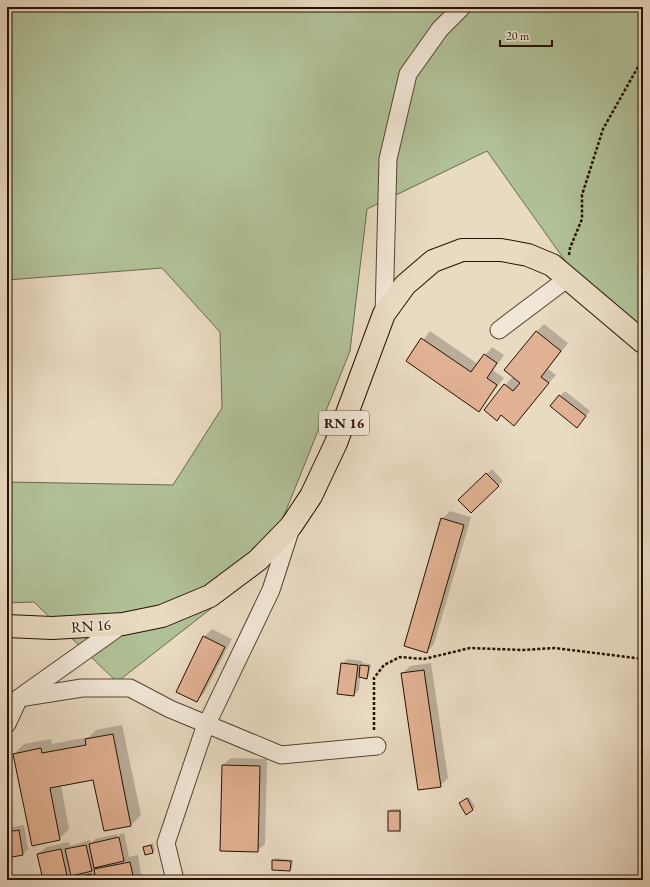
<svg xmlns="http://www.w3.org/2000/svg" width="650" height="887" font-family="'EB Garamond',serif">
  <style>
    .green { fill: #b1c197; stroke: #6c684c }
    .shadow { fill: #0003 }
    .building { fill: #e1b193; stroke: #261000 }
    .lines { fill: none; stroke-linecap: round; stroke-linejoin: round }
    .street-casing { stroke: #574230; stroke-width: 19 }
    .primary-casing { stroke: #261000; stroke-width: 24 }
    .path { stroke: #261000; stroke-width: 2.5; stroke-dasharray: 3 2; stroke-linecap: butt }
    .street { stroke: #f1e7d7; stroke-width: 17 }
    .primary { stroke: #e9dac2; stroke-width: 22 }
    .labels { text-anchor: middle; stroke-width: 3.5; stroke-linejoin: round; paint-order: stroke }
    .shield { fill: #f1e7d7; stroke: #635040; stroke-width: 1 }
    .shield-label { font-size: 14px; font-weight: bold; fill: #261000 }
    .street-label { font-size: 15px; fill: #261000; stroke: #f1e7d7 }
  </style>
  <rect width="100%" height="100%" fill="#e9dac2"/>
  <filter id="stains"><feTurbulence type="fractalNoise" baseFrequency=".005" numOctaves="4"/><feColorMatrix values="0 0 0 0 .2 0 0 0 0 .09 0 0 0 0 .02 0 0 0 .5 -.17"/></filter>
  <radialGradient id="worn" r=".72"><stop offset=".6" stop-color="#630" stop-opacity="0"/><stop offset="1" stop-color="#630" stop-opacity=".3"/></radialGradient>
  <path class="green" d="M7,7H643V354L620,338L487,151L367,209L350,351L263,568L117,682L34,602L7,603V482L173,485L222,408L220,332L162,268L7,280Z"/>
  <g class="shadow">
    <path d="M544,324L568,343L548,369L556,375L514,424L502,415L497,419L505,385L513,377L536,332Z"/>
    <path d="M430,331L478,364L492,347L504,355L493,370L504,378L479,410L407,361Z"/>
    <path d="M565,391L590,411L577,426L560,396Z"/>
    <path d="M492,469L503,481L471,512L460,500Z"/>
    <path d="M450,511L471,517L434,644L427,652L442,519Z"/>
    <path d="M212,629L232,639L204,693L197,701L204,637Z"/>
    <path d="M347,659L362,661V663L371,664L369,675L367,678L360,677L359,690L354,695L342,664Z"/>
    <path d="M431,663L448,778L440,786L402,674L410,666Z"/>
    <path d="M122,725L141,815L131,825L104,830L94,778L61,785L69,829L59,839L14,754L24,744L51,739L52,744L89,737L96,730Z"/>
    <path d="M231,758L267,759L265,844L257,851L223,765Z"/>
    <path d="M469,797L475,807L466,813L460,803Z"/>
    <path d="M391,809H401V828L399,830L389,811Z"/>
    <path d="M24,825L28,849L23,854L7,857V828Z"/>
    <path d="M124,833L129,857L138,855L142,880H44L38,854L46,847L69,842L70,846L90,840L91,843L95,839L117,834L122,858H124L119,834Z"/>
    <path d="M153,843L155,850L153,852L144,847Z"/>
    <path d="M275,858L293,860L292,868L290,870L273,869V861Z"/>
  </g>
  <g class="building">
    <path d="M536,331L561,351L541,377L549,383L514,426L501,415L497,421L484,410L504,384L513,391L520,383L504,370Z"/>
    <path d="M421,338L471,372L484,354L497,363L487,378L497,385L479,412L406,361Z"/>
    <path d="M559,395L586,416L577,428L550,406Z"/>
    <path d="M486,473L499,486L471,513L458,500Z"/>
    <path d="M441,518L464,525L427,653L404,646Z"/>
    <path d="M203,636L225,647L197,702L176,692Z"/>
    <path d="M341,663L358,665L354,696L337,694Z"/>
    <path d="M360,665L369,666L367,679L359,677Z"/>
    <path d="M424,670L441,787L418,790L401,673Z"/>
    <path d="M113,734L131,826L104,831L93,780L50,788L60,840L32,846L13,754L41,748L42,753L86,745L85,739Z"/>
    <path d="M222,765L260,766L258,852L220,851Z"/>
    <path d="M467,798L473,810L466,815L459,803Z"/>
    <rect x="388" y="811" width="12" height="20"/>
    <path d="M19,830L23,855L7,858V832Z"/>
    <path d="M119,837L124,861L94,868L89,844Z"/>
    <path d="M86,845L92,871L71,876L65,849Z"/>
    <path d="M151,845L153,853L145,855L143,847Z"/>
    <path d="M61,849L68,880H43L37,854Z"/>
    <path d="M272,860L291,861L290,871L272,870Z"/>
    <path d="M130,862L134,880H96L94,869Z"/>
    <path d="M91,874L92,880H72L71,878Z"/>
  </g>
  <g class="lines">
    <g class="street-casing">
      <g id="street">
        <path d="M384,314L388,159L408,74L440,29L462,7"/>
        <path d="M499,330L568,278"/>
        <path d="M19,698L82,688H130L170,709L281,755L377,746"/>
        <path d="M7,724L19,698L123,624"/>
        <path d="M175,880L166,843L204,730L271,590L291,528"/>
      </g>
    </g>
    <g class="primary-casing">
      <path id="primary" d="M7,626L52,628L123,624L162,616L210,596L258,560L291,526L311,496L336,443L384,314L405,285L433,261L462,250H501L528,255L552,265L643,342"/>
    </g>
    <g class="path">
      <path d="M569,255L570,248L582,219V195L603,129L643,58"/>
      <path d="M374,730V678L384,665L400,657L424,659L470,648L523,650L555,648L643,659"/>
    </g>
    <use href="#street" class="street"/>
    <use href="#primary" class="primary"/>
  </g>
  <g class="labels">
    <rect class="shield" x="319" y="411" width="50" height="24" rx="3"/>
    <g class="shield-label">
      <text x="344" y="428">RN 16</text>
    </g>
    <g class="street-label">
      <text transform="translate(91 626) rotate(-4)" y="5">RN 16</text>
    </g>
  </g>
  <rect width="650" height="887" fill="none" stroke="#e9dac2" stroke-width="24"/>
  <rect x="8" y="8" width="634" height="871" fill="none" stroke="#261000" stroke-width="2"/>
  <rect x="12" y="12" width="626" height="863" fill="none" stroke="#261000"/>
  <path d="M500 40v6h52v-6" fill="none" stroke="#261000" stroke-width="2"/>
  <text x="506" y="40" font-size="12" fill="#261000" stroke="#f1e7d7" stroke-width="3" paint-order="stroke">20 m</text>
  <rect width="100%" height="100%" filter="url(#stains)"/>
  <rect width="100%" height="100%" fill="url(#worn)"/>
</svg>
